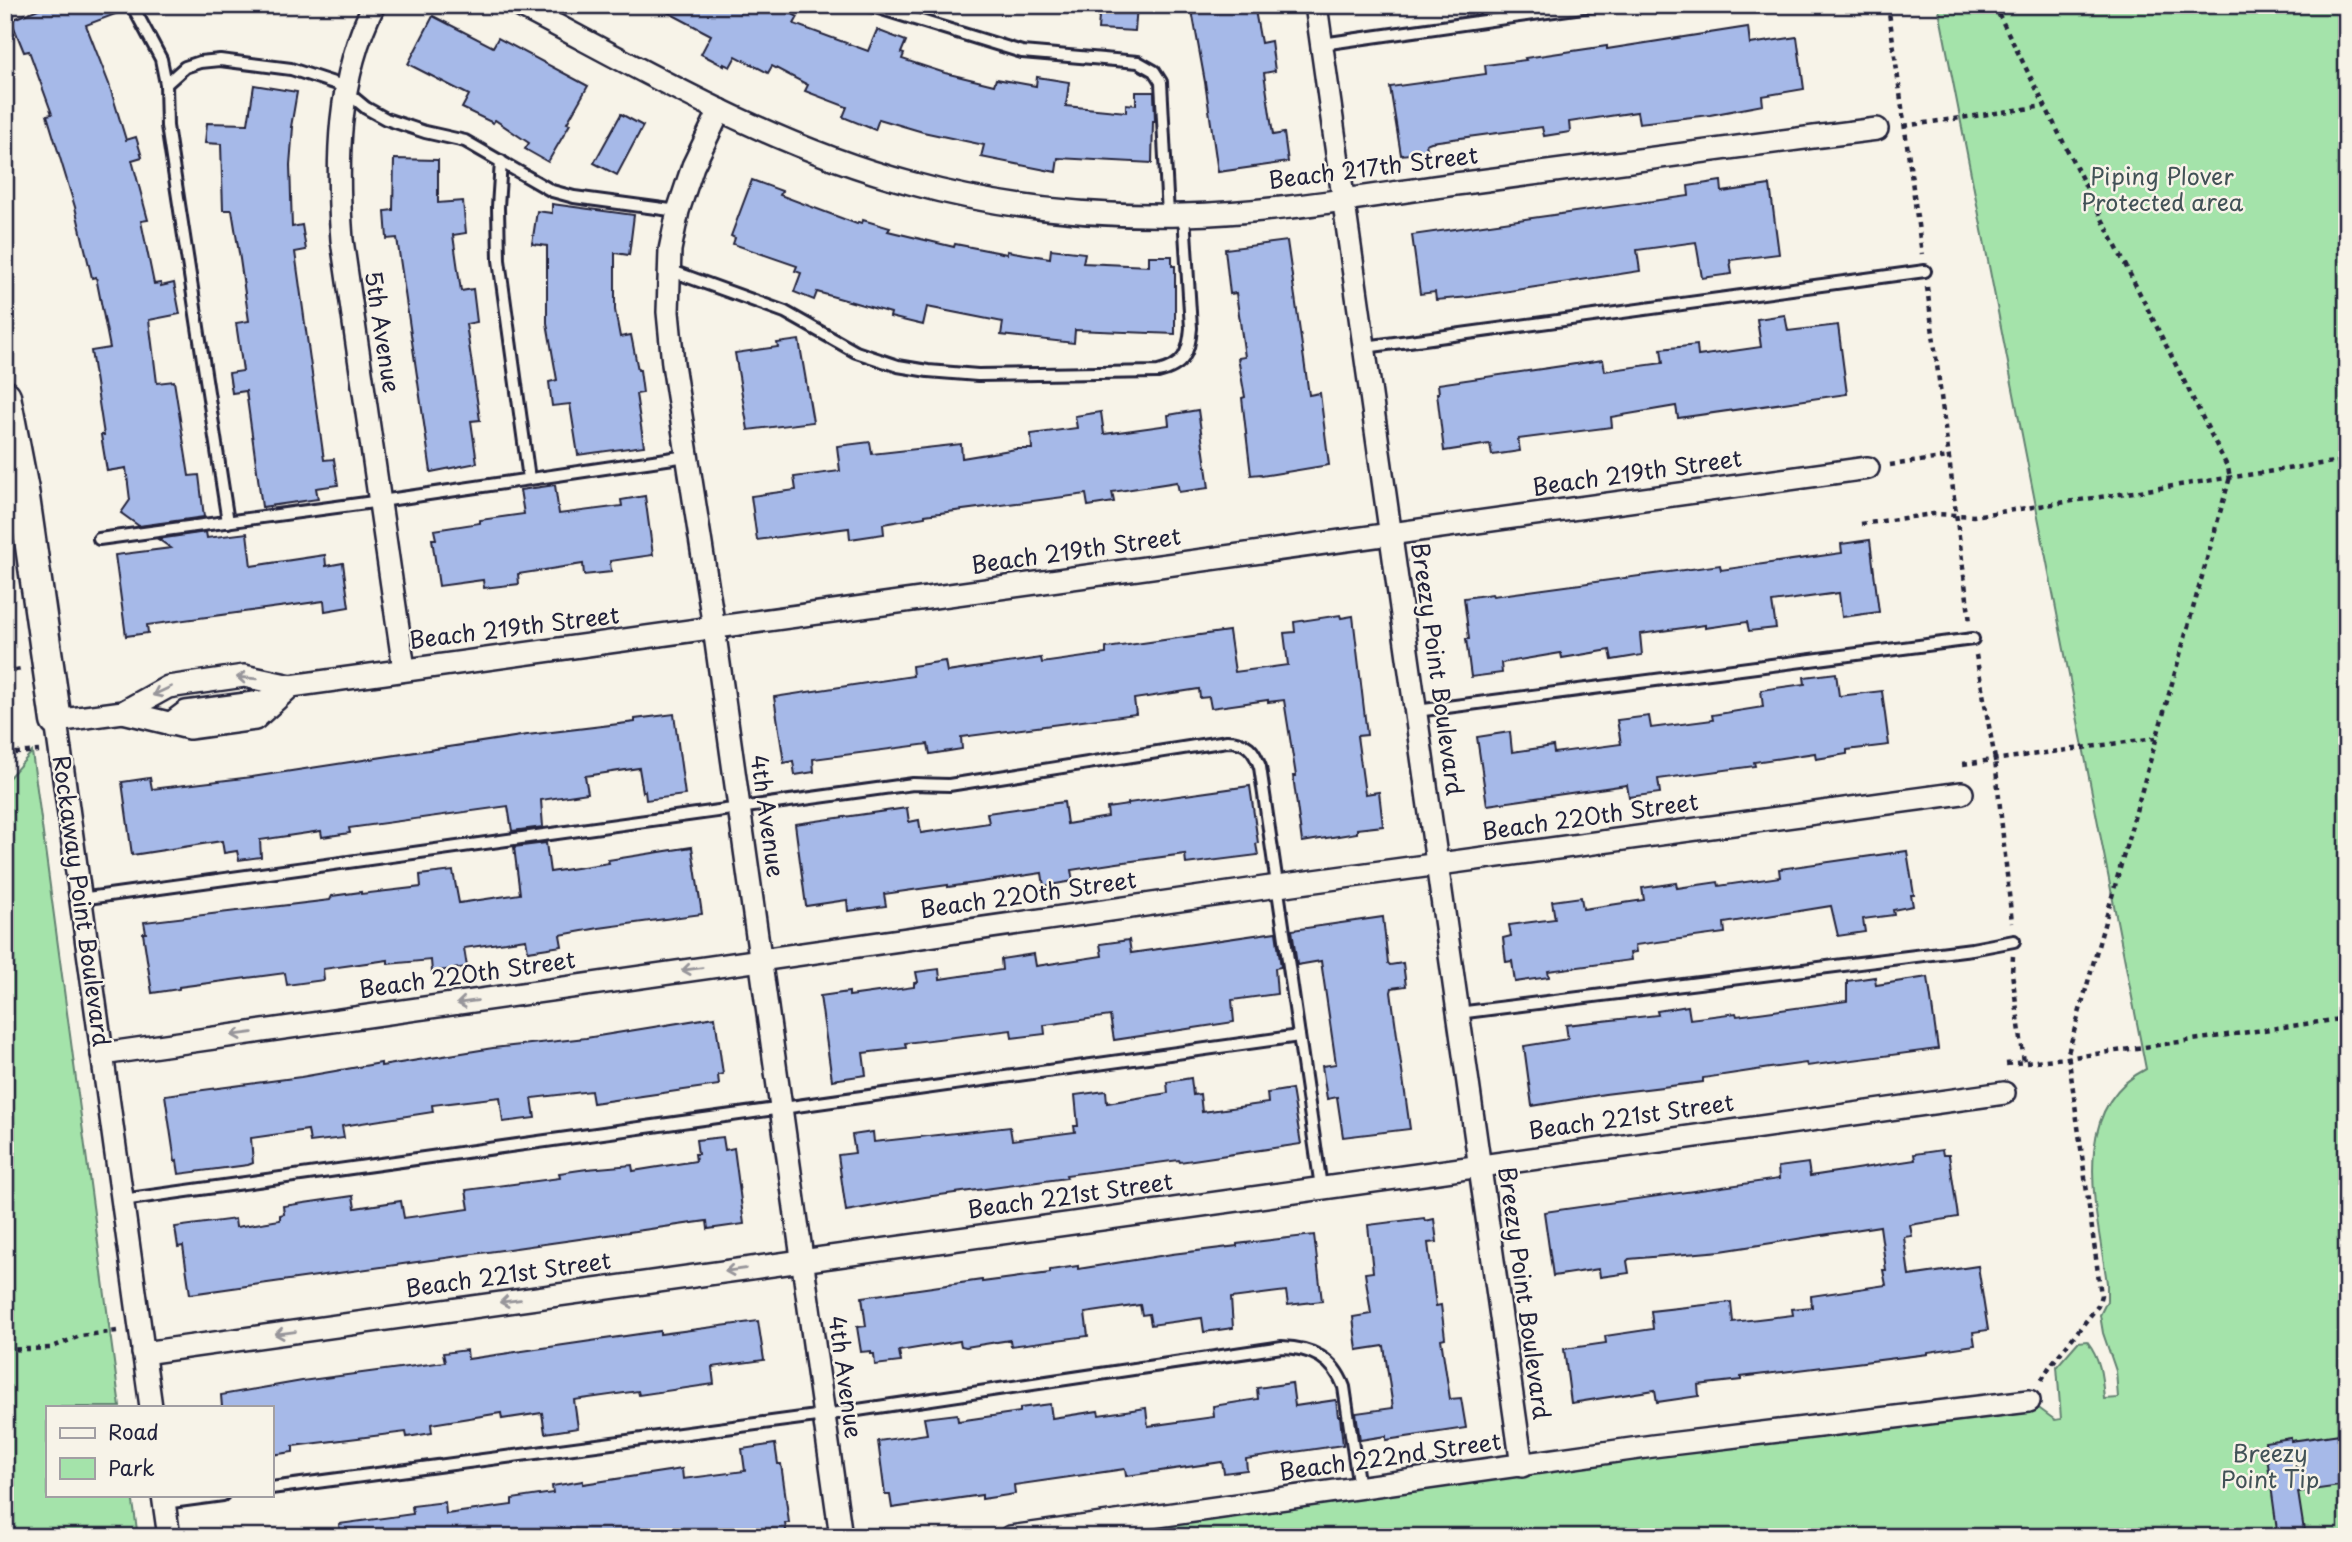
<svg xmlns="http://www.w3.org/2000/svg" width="2352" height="1542" font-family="'Playpen Sans',sans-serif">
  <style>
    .green { fill: #a4e3aa; stroke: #638272; stroke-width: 2 }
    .building { fill: #a6b9e8; stroke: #22223b; stroke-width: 2 }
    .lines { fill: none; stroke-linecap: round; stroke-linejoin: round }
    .lane-casing { stroke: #22223b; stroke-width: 16 }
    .street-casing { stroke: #22223b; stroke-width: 26 }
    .secondary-casing { stroke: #22223b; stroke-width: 35 }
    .path { stroke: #22223b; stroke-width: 4.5; stroke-dasharray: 5 5; stroke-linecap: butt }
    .lane { stroke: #f7f3e8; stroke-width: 10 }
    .street { stroke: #f7f3e8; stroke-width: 21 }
    .secondary { stroke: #f7f3e8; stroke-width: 30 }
    .oneway { stroke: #97959a }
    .labels { text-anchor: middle; stroke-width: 5; stroke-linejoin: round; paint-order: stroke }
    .street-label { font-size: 23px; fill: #22223b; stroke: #f7f3e8 }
    .park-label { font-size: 23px; fill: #425257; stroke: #f7f3e8 }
  </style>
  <rect width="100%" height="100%" fill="#f7f3e8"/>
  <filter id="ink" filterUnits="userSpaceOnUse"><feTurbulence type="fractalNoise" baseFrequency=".0143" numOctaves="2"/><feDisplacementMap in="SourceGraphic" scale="14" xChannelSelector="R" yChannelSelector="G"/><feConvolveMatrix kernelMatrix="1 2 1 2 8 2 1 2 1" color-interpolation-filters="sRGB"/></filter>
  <g filter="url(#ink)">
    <g class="green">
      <path d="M1938,5H2347V1537H1035L2029,1401L2055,1420L2061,1419L2057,1366L2078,1342L2087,1341C2101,1359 2102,1377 2104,1399L2118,1398L2116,1371L2103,1333L2100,1315L2107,1301V1283C2097,1212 2067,1109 2146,1069Z"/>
      <path d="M32,752L120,1407H47V1495H132L138,1537H5V782Z"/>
    </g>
    <g class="building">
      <path d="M48,5H124L126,10L86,25L109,84L126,140L136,137L142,157L132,160L148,220L141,221L154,284L161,283V286L174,283L180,314L149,320L157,383L174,381L189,476L199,475L204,517L139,526L121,513L130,500L126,468L107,471L101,435H104L91,351L110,348L96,277L92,278L75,207L47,115L52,114L29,51L24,52L11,20Z"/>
      <path d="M654,5H776L798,17L794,24L868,51L877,30L906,41L901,53L904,54L902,59L945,73L994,85L996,79L1036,86L1037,77L1069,82L1066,106L1126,112V104L1136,105V92H1154L1155,121H1153L1152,163L1058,158L1056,172L981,157L984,145L923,132L879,119L875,130L843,117L847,107L805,91L808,85L772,66L768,73L736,56L730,67L724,64V66L701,54L711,35Z"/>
      <path d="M1100,5H1137L1135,31L1098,29Z"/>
      <path d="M1191,5H1254L1261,43L1271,41L1275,71L1264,73L1273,135L1284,133L1288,162L1218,172L1205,82Z"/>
      <path d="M433,16L493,47L498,38L588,86L567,123L570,124L548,162L525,149L529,143L495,120L493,123L462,108L469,95L408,64Z"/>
      <path d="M1748,27L1750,44L1797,37L1804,89L1762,96L1763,105L1710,115L1639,123L1637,112L1569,122L1570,132L1544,136L1542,127L1431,142L1426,144L1428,152L1401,155L1390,87L1486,74L1485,65L1526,60L1525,58L1607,46V49Z"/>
      <path d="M254,85L297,92L291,127H293L290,165L292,227L302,225L306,250L295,252L324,460L334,459L338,485L316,488L318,499L262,507L246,391L232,393L229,373L243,371L236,323L249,321L240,259L232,210H223L221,144L205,143L207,123L248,124Z"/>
      <path d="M621,114L643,126L617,175L594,163Z"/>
      <path d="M394,159L438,160V203L463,201L466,233L453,235L461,291L473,289L477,322L466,324L480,420L471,421L477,463L431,472L397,238L387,239L385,211L393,210Z"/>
      <path d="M752,180L782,191L780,195L857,224L858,222L862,223L863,220L890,228L888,231L954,247L955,244L1007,254V251L1050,258L1051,249L1085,253L1083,263L1149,266V256H1172V266H1175V334L1075,330L1074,343L1001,335L1003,322L927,307L923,325L890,317L891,313L817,292L814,300L794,292L801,273L795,271L797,266L733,244L735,238L731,236Z"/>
      <path d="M1721,181L1722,192L1770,185L1779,254L1730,260L1732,274L1702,278L1696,242L1637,250L1640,271L1470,297L1436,300L1435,292L1420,294L1412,235L1689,196L1688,186Z"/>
      <path d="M552,204L634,215L629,255L615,253V310L620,337L631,335L638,370H640L643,393L636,394L644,446L578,455L570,404L552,406L549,382L557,380L547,323V246L532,244L537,211L552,213Z"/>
      <path d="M1287,241L1309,395L1320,393L1329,465L1262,476L1261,474L1251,475L1242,398L1245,397L1238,358L1245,357L1236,293L1230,294L1225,249Z"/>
      <path d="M1785,315L1788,331L1838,325L1847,394L1678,418L1676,406L1611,417L1612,427L1518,439L1520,451L1492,455L1490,444L1444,451L1437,393H1439L1438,384L1603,360L1605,371L1663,363L1661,349L1697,345L1698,356L1761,347L1757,319Z"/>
      <path d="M799,340L813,422L748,430L735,353L778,347L777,343Z"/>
      <path d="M1198,410L1209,488L1179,492L1177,482L1112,492L1114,502L1088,506L1086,494L925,515V517L883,524L884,534L850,539L849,528L757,540L751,496L796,490L794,477L840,471L837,446L870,442L872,454L961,444L962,458L1016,449H1032L1031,434L1077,428L1075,416L1101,412L1104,434L1169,425L1168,415Z"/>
      <path d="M555,485L559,514L622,506L621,500L645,496L653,555L610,561L611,572L584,575L583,564L518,574L519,584L484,588L483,580L439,586L432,539H436L434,530L480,523V520L524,514L520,490Z"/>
      <path d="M206,532L207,538L247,533L251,566L325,555L326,566L343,563L349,607L325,611L324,601L147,625L148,633L126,636L115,555L171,548L158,539Z"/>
      <path d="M1870,540L1879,612L1842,617L1839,593L1772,602L1776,628L1749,631L1747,622L1705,628V625L1640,634L1642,655L1612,660L1610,650L1562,658L1561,653L1501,663L1502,673L1471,677L1466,639H1469L1464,598L1492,594L1493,596L1720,565L1721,570L1842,553L1841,544Z"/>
      <path d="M1340,615L1341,618L1353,616L1367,735L1357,736L1365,794L1379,792L1383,826L1357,829V833L1302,842L1293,776H1296L1284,700L1268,702V700L1211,708L1209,697L1200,698L1199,689L1134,699L1136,714L961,737L962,749L930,754L928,744L813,759L814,772L795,775L793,761L784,763L774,697L913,676L912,666L945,661L947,672L1041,658L1042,663L1106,654V648L1229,631L1235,672L1288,665L1284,633L1295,632L1294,622Z"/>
      <path d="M1836,673L1839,696L1882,691L1889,745L1847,750V754L1816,759L1815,753L1754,762L1755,766L1658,779L1660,793L1629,797L1627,785L1487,805L1477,737L1510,732L1512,752L1553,746L1554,753L1621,744L1617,720L1649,716L1651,728L1713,720L1712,715L1763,707L1761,690L1805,684L1804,677Z"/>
      <path d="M674,714L685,795L646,800L645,791L643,792L639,768L585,776L588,793L541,800L543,827L512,831L508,806L349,828L350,833L322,837L321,831L260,840L261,857L239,860L237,851L224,853L222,841L132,855L122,782L150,778L152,789L252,777L527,735L635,722V719Z"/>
      <path d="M1250,786L1258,843L1256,844L1258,855L1186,864L1185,854L1117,863L1071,870L1073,881L1044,886L1042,873L948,887V885L884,894L886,906L848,911L847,900L806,906L795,824L907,808L909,822L919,820L921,833L989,823L987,813L1064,802L1067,824L1108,817L1107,808L1128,805V803Z"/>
      <path d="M546,843L550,872L609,863L608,860L692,847L702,914L599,928L560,935L562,946L528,951L526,939L464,948L467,967L432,972L431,960L388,964V960L323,969L324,980L287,985L285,973L179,987V989L152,993L143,933H146L144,922L330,900L332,896L361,892V894L421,887L420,875L453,871L459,903L520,894L514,847Z"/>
      <path d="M1907,851L1914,895H1911L1913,906L1893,910L1894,915L1863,919L1865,932L1838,936L1831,906L1724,923L1725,933L1635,945L1636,952L1630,953L1631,960L1548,971L1549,977L1515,982L1512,961L1506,962L1503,938L1511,936L1509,925L1555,919L1552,901L1581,897L1583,909L1644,900L1642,888L1676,883L1677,888L1718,882L1719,886L1780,877L1779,869Z"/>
      <path d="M1383,917L1388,963L1390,965L1403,963L1406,986L1392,988L1391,992L1410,1129L1343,1137L1337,1097L1327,1099L1322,1066L1336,1064L1321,961L1297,965L1292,930Z"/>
      <path d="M1276,932L1281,967L1275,968L1277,994L1232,1000L1234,1022L1114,1040L1110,1016L1044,1025L1045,1034L1012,1038L1011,1030L905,1043L906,1048L863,1053L866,1075L832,1080L820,996L849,992V996L914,987V983L918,982L916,972L939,969L940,979L1002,970L1001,959L1034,954L1036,966L1102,956L1100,944L1129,940L1131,953Z"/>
      <path d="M1875,977L1876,985L1928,977L1938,1049L1807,1066L1806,1063L1763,1069L1703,1078V1082L1605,1094L1532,1106L1524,1046L1568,1039L1566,1025L1658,1015L1657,1011L1688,1006L1690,1019L1736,1013L1737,1016L1847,1001V981Z"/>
      <path d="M715,1017L723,1074L718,1075L719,1085L593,1103L591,1091L532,1098L535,1118L503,1122L500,1097L432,1105L433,1112L342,1126L344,1138L310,1142L308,1130L251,1138L253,1163L248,1165L179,1174L177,1161L175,1162L165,1095L301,1077L381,1063V1066L493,1048L586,1038Z"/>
      <path d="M1191,1078L1193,1095L1200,1094L1202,1112L1268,1103L1267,1093L1292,1089L1301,1144L1180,1162L1179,1160L1066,1175L1067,1178L925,1197L846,1211L838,1155L855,1153L852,1135L873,1132L874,1142L1010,1127L1012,1140L1075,1132L1074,1126H1078L1075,1095L1106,1091L1107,1103L1168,1093L1167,1082Z"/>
      <path d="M723,1137L725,1150L734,1148L744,1224L708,1229L707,1221L190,1294L183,1246L178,1247L175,1227L235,1219L236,1227L280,1220V1215L284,1214L283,1206L353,1196L355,1208L401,1201L404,1218L469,1209L466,1190L560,1178L559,1173L587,1169L632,1165L633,1171L696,1161L695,1154H698L696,1140Z"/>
      <path d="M1942,1150L1943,1155H1949L1958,1217L1910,1225L1912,1236L1904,1237L1909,1276L1978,1266L1988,1330L1973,1332L1975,1345L1928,1352V1354L1741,1377V1380L1698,1385L1699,1396L1657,1402L1655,1390L1571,1403L1564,1349L1606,1343L1605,1336L1653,1329L1651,1311L1731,1302L1733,1322L1793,1315L1792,1309L1812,1307L1811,1296L1886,1285L1883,1270H1886L1880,1226L1721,1251L1629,1259L1627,1261L1629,1273L1600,1277L1599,1269L1553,1276L1544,1212L1779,1179L1778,1167L1808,1163L1810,1176L1915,1160L1914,1154Z"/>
      <path d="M1424,1218L1425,1221L1434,1219L1437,1242L1428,1243L1436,1306L1441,1305L1445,1338L1441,1339L1450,1399L1461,1398L1466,1428L1386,1440V1436L1360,1440L1356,1413L1393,1408L1384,1346L1357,1350L1353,1317L1371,1314L1365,1273L1373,1272L1368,1225Z"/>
      <path d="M1314,1235L1322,1301L1288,1305L1286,1291L1231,1298L1233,1328L1204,1332L1202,1318L1151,1325L1149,1314L1142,1315L1140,1305L1085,1313L1088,1336L1011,1346L1010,1340L966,1347L961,1346L960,1341L899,1351L901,1362L875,1365L874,1354H871V1351L861,1352L857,1327L866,1326L862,1297L982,1280V1282L1050,1273V1270L1078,1266V1269L1172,1254L1237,1246V1244Z"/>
      <path d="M758,1321L764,1360L712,1367L714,1384L639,1395L638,1391L574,1400L578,1428L545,1433L542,1413L502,1419L501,1413L431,1424L432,1433L407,1437L406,1432L293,1446V1452L271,1455V1407H222L221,1395L302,1381L445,1362L443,1353L467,1350L468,1359L660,1331V1334Z"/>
      <path d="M1292,1383L1295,1406L1336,1400L1338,1416H1340L1343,1445L1246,1459L1247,1470L1224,1473L1222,1462L1126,1476L1125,1469L1014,1485L1015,1494L982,1499V1495L892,1508L890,1495H885L878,1441L927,1434L924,1418L957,1414L958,1421L1020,1412V1408L1050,1404L1052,1418L1098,1411L1099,1415L1146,1408L1148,1426L1214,1417L1213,1406L1258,1399L1257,1388Z"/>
      <path d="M2347,1433V1485L2298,1492L2305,1537H2278L2265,1442L2291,1438V1441Z"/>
      <path d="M775,1444L778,1464H781L786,1499L789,1523H785L787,1537H757L756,1530L691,1537H340L339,1524L413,1514L412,1506L445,1502L446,1514L512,1505V1499L553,1493L552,1486L583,1481V1484L682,1469L683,1479L745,1471L742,1449Z"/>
    </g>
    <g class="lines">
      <g class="lane-casing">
        <g id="lane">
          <path d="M132,5L161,59L166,84L167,126L228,522"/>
          <path d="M869,5L1022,52L1138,62L1154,71L1161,82L1168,215"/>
          <path d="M1322,44L1597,5"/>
          <path d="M166,84L185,67L200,62L220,60L291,69L337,84L366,108L386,119L425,132L465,141L552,191L574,197L678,211"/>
          <path d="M501,161L498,207L499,260L529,479"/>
          <path d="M669,270L785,312L856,352L898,366L928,371L978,375L1158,372C1184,366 1189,353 1191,328L1184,215"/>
          <path d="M1365,347L1925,271"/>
          <path d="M99,539L381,501L687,456"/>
          <path d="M1416,711L1973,639"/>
          <path d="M80,899L913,784L949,785L1227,741C1247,741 1254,750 1260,767L1321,1187"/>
          <path d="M1458,1013L1972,949L2014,941"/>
          <path d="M122,1200L1299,1036"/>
          <path d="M271,1488L824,1415L1282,1347C1312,1348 1333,1358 1344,1387L1359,1488"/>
          <path d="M164,1503L223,1495"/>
        </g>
      </g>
      <g class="street-casing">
        <g id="street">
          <path d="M374,5C337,78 336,161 342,240L404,669"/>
          <path d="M518,5C645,71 770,146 910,183C997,207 1092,217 1183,215C1277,213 1371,195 1464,183C1601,165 1739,146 1877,129"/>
          <path d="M1316,5L1522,1466"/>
          <path d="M720,110L693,166L678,211L670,250L668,312L673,364L714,628L841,1537"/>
          <path d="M123,712L189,728L255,719L291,686"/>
          <path d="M170,724L186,712L275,700"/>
          <path d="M102,1054L1278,886L1962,793"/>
          <path d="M143,1353L2004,1093"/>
          <path d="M151,1407L56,721L123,712L168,687L244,676L291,686L1868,468"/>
          <path d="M163,1495L169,1537"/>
          <path d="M1010,1537L1653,1446L2029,1401"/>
        </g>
      </g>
      <g class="secondary-casing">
        <path id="secondary" d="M5,396L23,490L56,721"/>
      </g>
      <g class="path">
        <path d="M1888,5L1922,254"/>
        <path d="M1994,5L2228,468L2230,477L2068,1053L2101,1295L2098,1306L2050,1366L2039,1384"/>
        <path d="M1904,126L2045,106"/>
        <path d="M1927,287L1970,622"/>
        <path d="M1890,465L1949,457"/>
        <path d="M1861,524L1933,514L1973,516L2347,460"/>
        <path d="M1976,655L1995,759L2012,923"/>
        <path d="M5,672L21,669"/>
        <path d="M5,754L39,751"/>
        <path d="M1963,764L2156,738"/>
        <path d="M2013,956L2012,973L2024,1062"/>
        <path d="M2006,1064L2067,1058L2347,1018"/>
        <path d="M5,1350L50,1348L80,1336L117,1331"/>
      </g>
      <use href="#lane" class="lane"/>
      <use href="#street" class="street"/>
      <use href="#secondary" class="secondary"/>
    </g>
    <defs><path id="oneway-shaft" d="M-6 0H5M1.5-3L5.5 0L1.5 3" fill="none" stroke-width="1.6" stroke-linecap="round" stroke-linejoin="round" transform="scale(1.75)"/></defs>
    <g class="oneway">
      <use href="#oneway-shaft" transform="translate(247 678) rotate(-175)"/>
      <use href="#oneway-shaft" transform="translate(162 691) rotate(155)"/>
      <use href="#oneway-shaft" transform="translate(692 969) rotate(172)"/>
      <use href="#oneway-shaft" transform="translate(467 1002) rotate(172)"/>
      <use href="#oneway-shaft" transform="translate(242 1034) rotate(172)"/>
      <use href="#oneway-shaft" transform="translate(735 1270) rotate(172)"/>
      <use href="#oneway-shaft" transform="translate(510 1301) rotate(172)"/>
      <use href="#oneway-shaft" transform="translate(285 1333) rotate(172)"/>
    </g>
  </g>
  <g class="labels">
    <g class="street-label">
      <text transform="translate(1373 168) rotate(-7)" y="8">Beach 217th Street</text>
      <text transform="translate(382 332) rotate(81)" y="8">5th Avenue</text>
      <text transform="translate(1637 473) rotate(-8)" y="8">Beach 219th Street</text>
      <text transform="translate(1076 551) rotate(-8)" y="8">Beach 219th Street</text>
      <text transform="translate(514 628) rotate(-7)" y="8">Beach 219th Street</text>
      <text transform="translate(1437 669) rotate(82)" y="8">Breezy Point Boulevard</text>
      <text transform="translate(767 816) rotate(82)" y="8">4th Avenue</text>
      <text transform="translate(1590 817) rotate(-8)" y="8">Beach 220th Street</text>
      <text transform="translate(1028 895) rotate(-8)" y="8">Beach 220th Street</text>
      <text transform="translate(81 901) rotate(82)" y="8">Rockaway Point Boulevard</text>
      <text transform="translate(467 975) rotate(-8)" y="8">Beach 220th Street</text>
      <text transform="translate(1631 1117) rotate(-8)" y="8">Beach 221st Street</text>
      <text transform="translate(1070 1196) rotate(-8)" y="8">Beach 221st Street</text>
      <text transform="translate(508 1275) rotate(-8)" y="8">Beach 221st Street</text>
      <text transform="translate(1524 1293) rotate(82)" y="8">Breezy Point Boulevard</text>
      <text transform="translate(845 1377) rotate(82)" y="8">4th Avenue</text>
      <text transform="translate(1390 1457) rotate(-8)" y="8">Beach 222nd Street</text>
    </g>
    <g class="park-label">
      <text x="2162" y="185">Piping Plover<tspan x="2162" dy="26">Protected area</tspan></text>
      <text x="2270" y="1462">Breezy<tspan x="2270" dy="26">Point Tip</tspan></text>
    </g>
  </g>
  <rect width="2352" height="1542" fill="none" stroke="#f7f3e8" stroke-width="28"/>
  <rect x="14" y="14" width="2324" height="1514" fill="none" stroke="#22223b" stroke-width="2.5" filter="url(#ink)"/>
  <rect x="46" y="1406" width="228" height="91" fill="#f7f3e8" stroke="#a29fa3" stroke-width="2"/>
  <rect x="60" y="1428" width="35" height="10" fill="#f7f3e8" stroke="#a29fa3" stroke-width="2"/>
  <text x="108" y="1440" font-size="21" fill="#22223b">Road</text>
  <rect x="60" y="1458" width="35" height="21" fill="#a4e3aa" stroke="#a29fa3" stroke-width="2"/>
  <text x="108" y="1476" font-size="21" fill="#22223b">Park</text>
</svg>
